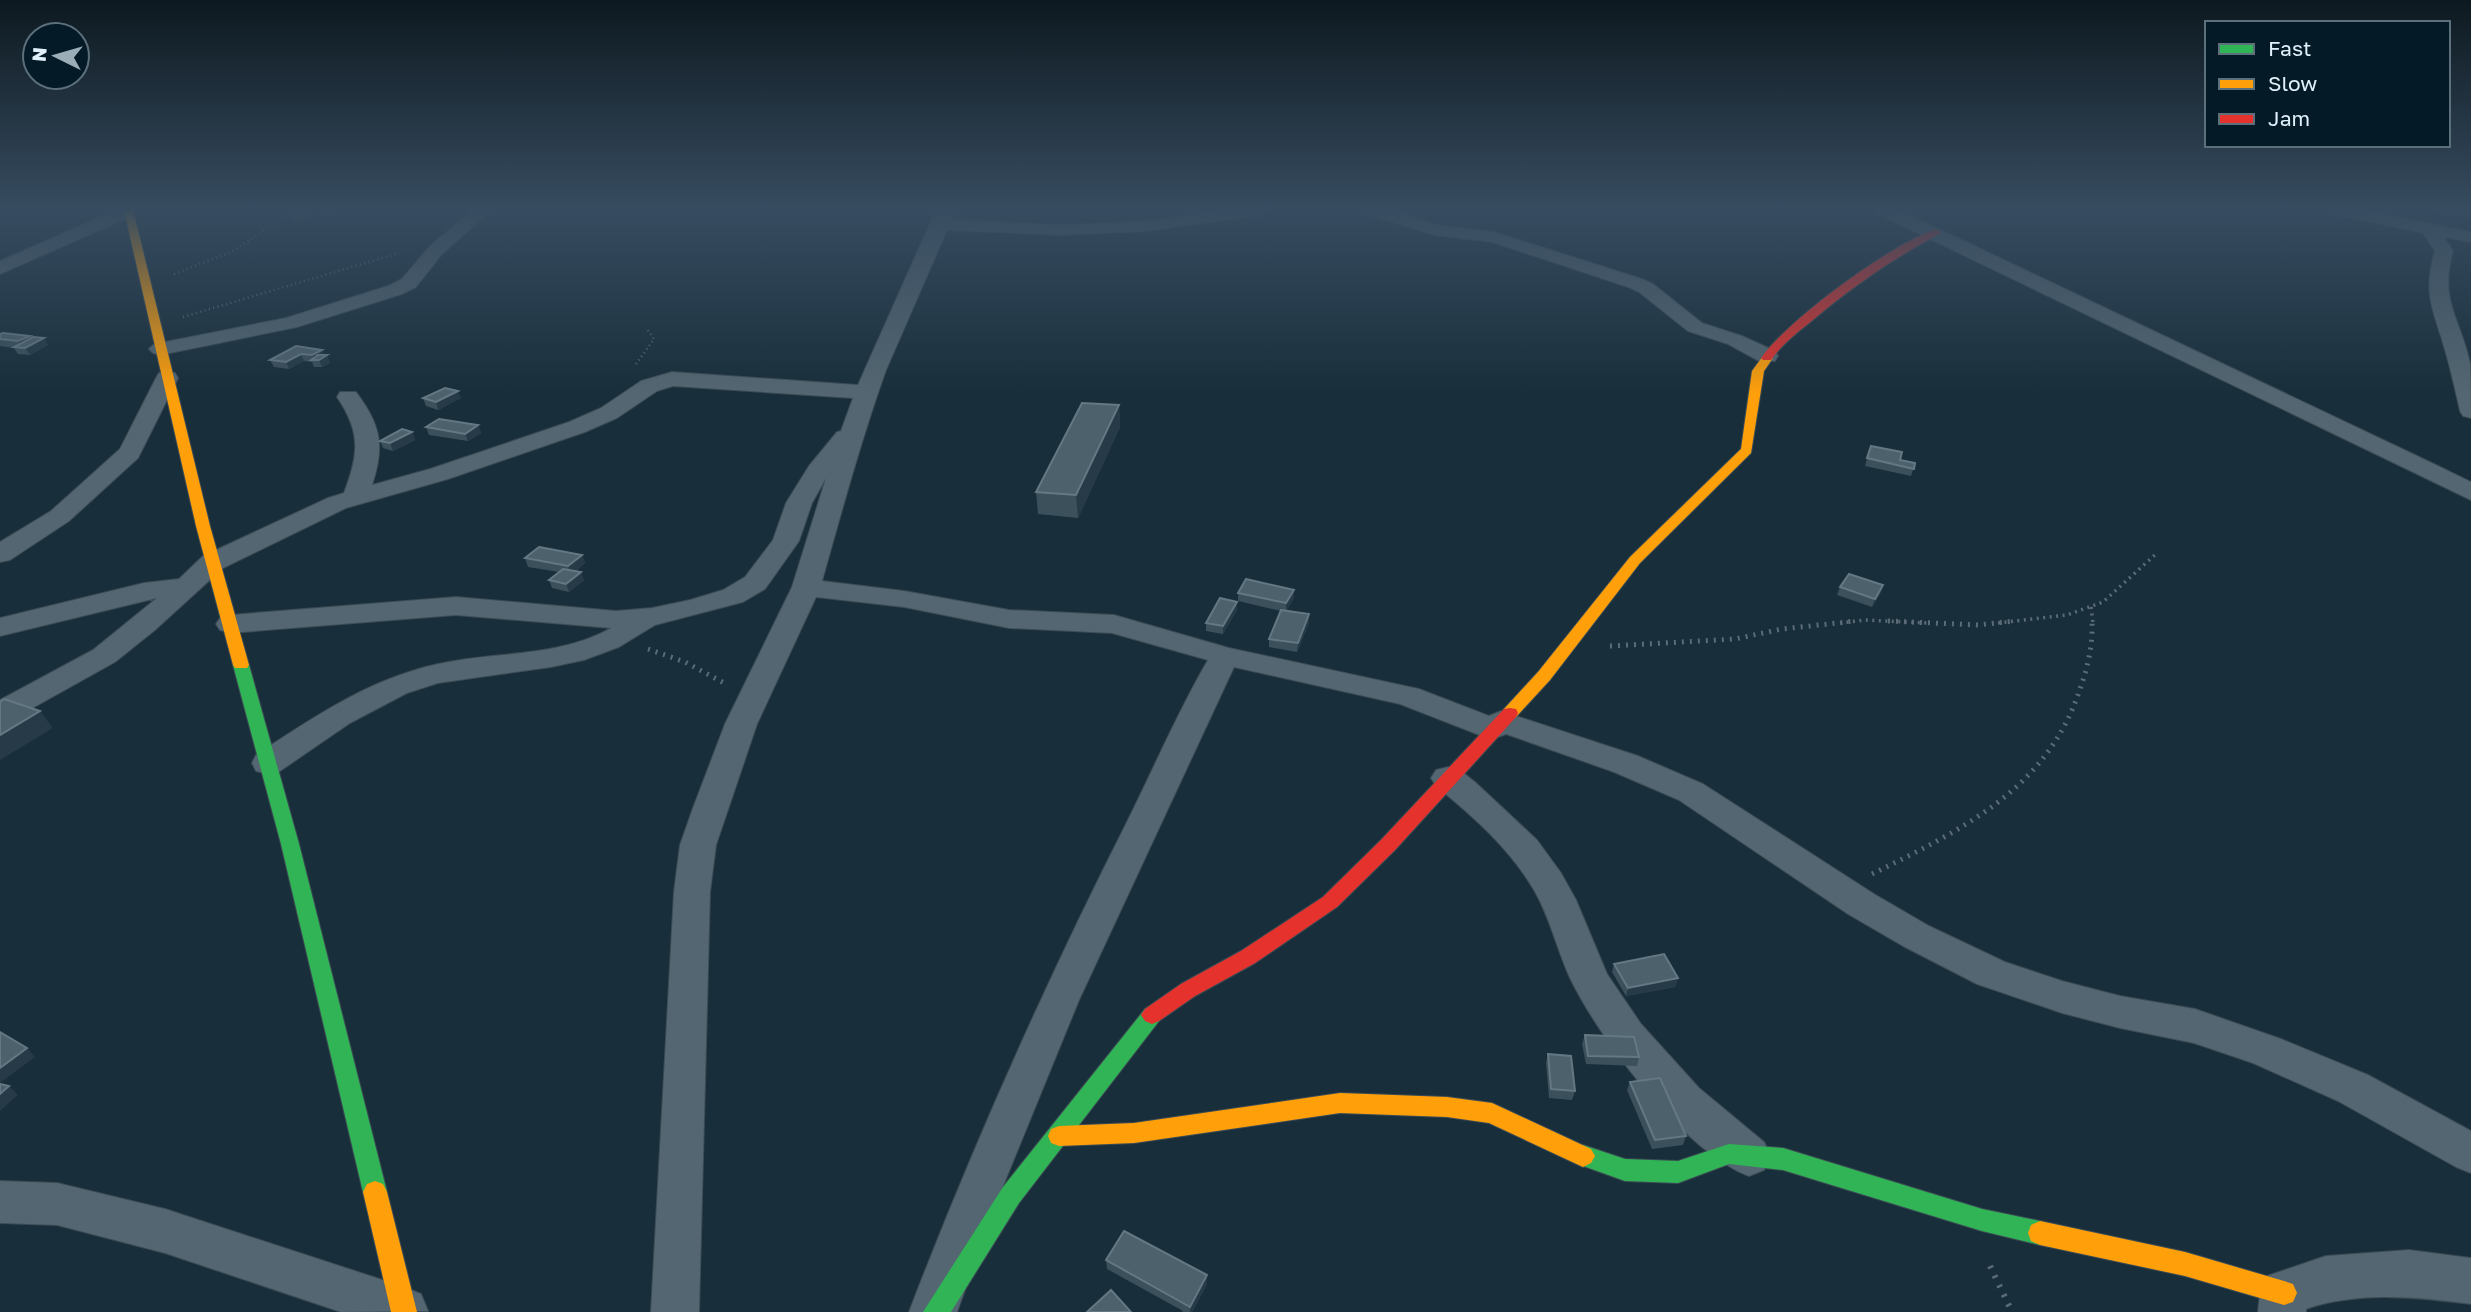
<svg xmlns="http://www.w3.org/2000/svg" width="2471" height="1312" font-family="'Golos Text',sans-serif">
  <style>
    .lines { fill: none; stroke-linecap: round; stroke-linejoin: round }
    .street-casing { stroke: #3b4b54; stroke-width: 2 }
    .fast-casing { stroke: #3b4b54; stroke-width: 2 }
    .slow-casing { stroke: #3b4b54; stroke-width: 2 }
    .jam-casing { stroke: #3b4b54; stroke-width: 2 }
    .path-far3 { stroke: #5b6c76; stroke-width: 2.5; stroke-dasharray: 1 3.5; stroke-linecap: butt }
    .path-far2 { stroke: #5b6c76; stroke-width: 3.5; stroke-dasharray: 2 4.5; stroke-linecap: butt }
    .path-far1 { stroke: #5b6c76; stroke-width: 5; stroke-dasharray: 2 6; stroke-linecap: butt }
    .path { stroke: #5b6c76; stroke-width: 6; stroke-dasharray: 2.5 8; stroke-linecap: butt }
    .street { fill: #536671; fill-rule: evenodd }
    .fast { fill: #30b455; fill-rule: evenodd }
    .slow { fill: #ff9f0a; fill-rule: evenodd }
    .jam { fill: #e5322d; fill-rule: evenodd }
    .wall { fill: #3b505b }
    .shaded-wall { fill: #263b47 }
    .building { fill: #4d616c; stroke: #647883; stroke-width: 2 }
  </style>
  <rect width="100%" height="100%" fill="#182e3a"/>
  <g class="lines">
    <g class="street-casing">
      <g id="street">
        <path d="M116,210L137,211L134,215L0,274V261Z"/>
        <path d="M473,210H492L442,254L416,287L402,294L297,327L160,355L153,353L149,349L153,345L160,343L286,318L388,286L402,279L430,246Z"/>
        <path d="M936,210H954L951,219L1061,225L1148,221L1223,210H1268L1259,215L1148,231L1061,235L947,230L886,370C862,437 842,510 822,581L904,591L1009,610L1114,615L1229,648L1419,689L1489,716L1501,711L1638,756L1703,784L1874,894L1929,926L2005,962L2062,981L2120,996L2195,1009L2281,1039L2368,1075L2471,1131V1173L2456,1167L2338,1101L2253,1063L2194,1043L2120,1028L2062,1013L1977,984L1903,946L1848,914L1679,800L1614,772L1506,734L1493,739L1482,736L1400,704L1234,667L1079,1000L1003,1186L957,1312H909C973,1145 1046,982 1127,822C1154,768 1177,713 1208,660L1112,633L1009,628L904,607L816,597L757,724L716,845L710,892L699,1312H651L674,892L680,845L693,808L725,724L792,587L826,478L812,503L799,541L765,589L743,602L655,625L619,647L584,660L551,667L438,683L407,693L350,723L280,771L268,774L256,771L252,763L256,755C314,717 369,679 438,664C495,651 558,658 611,628L456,615L230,633L220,630L216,624L220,618L230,615L456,597L616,611L652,608L690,600L723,590L745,577L773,540L786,503L809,466L837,432L841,431L853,398L673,386L657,391L617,418L585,432L448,479L346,508L223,568L155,630L115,662L11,720L0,723V700L93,650L157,598L0,636V618L144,583L179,579L203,556L328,498L344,493C359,454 361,432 337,397L340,392H356C381,425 385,446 372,485L430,469L569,422L601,408L641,381L672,372L858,385Z"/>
        <path d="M1364,210H1394L1437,225L1494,232L1642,279L1653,284L1702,323L1742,336L1775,351L1778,356L1775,361H1759L1728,344L1688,331L1639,292L1628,287L1492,242L1434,235L1367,214Z"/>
        <path d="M1875,210H1898L1920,220L2436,465L2471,482V500L1878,214Z"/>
        <path d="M2329,210H2363L2471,232V242L2444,237L2453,251C2439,302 2460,317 2470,363C2471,380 2471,400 2471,418L2463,416L2460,411C2456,393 2452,375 2447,357C2436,314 2421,297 2435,251L2423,233L2338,215Z"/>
        <path d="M2458,210H2471V217Z"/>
        <path d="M167,371L175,373L178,378L138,458L69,521L10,560L0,562V542L51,511L120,449L156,378L159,373Z"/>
        <path d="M1448,767L1460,770L1476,783L1537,840L1561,873L1576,900L1607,974L1641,1024L1699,1088L1764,1142L1771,1156L1764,1170L1749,1176C1685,1152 1600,1040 1570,978C1557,950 1550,917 1534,890C1510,849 1473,816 1436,786L1431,778L1436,770Z"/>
        <path d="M0,1181L57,1183L165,1209L404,1287L421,1294L428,1311L341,1312L165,1253L57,1225L0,1223Z"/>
        <path d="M2409,1250L2471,1258V1304C2417,1297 2359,1291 2306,1309V1312H2258L2260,1293L2267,1276L2326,1256Z"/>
      </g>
    </g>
    <g class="fast-casing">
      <g id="fast">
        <path d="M241,660L249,665L299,844L387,1192L383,1200L375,1203L367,1200L363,1192L281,844L233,665Z"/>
        <path d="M1152,1006L1159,1009L1163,1015L1159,1021L1019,1203L951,1312H923L1003,1187L1145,1009Z"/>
        <path d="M1729,1144L1783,1148L1982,1209L2040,1221L2049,1225L2052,1233L2049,1241L2040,1245L1982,1231L1783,1170L1729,1164L1678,1183L1625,1181L1575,1163L1571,1156L1575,1149L1583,1145L1625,1159L1678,1161Z"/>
      </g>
    </g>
    <g class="slow-casing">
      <g id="slow">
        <path d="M124,210H133L210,526L249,665L247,668H235L233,665L196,526Z"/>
        <path d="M1767,355L1773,358L1764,371L1751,453L1640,563L1550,680L1516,717H1504L1502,713L1504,709L1538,672L1630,557L1741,449L1752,371L1763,356Z"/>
        <path d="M1340,1093L1447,1097L1492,1103L1591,1149L1595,1156L1591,1163L1583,1167L1489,1123L1447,1117L1340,1113L1134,1143L1059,1146L1051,1143L1048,1136L1051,1129L1059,1126L1134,1123Z"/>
        <path d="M375,1181L383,1184L387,1192L417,1312H391L363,1192L367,1184Z"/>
        <path d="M2040,1221L2185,1252L2284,1281L2293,1284L2297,1293L2293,1302L2284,1305L2185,1276L2040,1245L2031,1241L2028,1233L2031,1225Z"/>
      </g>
    </g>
    <g class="jam-casing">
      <g id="jam">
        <path d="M1936,229L1941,232L1939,234C1894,258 1853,286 1814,319C1798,332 1782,344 1771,360H1763L1761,358C1788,320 1891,244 1936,229Z"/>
        <path d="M1510,708L1516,709L1518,713L1516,717L1395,850L1337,907L1255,963L1195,996L1159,1021L1152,1024L1145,1021L1141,1015L1145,1009L1181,984L1241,951L1323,897L1381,840L1504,709Z"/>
      </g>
    </g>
    <g class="path-far3">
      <path d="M174,274L231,252L296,210"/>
      <path d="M183,317L399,253"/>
      <path d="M636,364L654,339L647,329"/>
    </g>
    <g class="path-far2">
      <path d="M2091,607L2093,623"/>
      <path d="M1840,623L1865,620L1927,623"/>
      <path d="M1998,623L2067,615L2103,602L2156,554"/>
    </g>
    <g class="path-far1">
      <path d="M1888,621L1978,625L2014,621"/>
      <path d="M1610,646L1735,639L1782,629L1856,621"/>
      <path d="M648,649L685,662L726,684"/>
      <path d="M1872,874C1961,830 2047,790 2080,689C2088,667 2093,644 2092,621"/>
    </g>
    <path class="path" d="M1990,1266L2012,1312"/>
    <use href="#street" class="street"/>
    <use href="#fast" class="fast"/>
    <use href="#slow" class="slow"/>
    <use href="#jam" class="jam"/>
  </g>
  <g class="wall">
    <path d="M306,210L309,216L301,220L292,219L289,213Z"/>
    <path d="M318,210H344L345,211L333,216L319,213Z"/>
    <path d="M2432,210H2460L2457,215L2434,212Z"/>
    <path d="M0,334L30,336L32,338L48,345L30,355L18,354L14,348L0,346Z"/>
    <path d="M296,346L324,355L330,363L322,367H314L312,362L304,361L289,369L274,367L270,360Z"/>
    <path d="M423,398H461L438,410L426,406Z"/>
    <path d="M1119,405L1120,427L1078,518L1038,514L1036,492Z"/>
    <path d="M478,425L481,433L468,441L429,435L426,427Z"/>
    <path d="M412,432L415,440L393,451L383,448L380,441Z"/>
    <path d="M1871,446L1900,460L1915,463L1911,476L1865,466Z"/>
    <path d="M582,555L585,563L576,571L584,580L569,592L552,588L549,580L559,572L528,567L525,558Z"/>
    <path d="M1883,585L1880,594L1872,607L1837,595L1840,587Z"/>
    <path d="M1294,590V598L1286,611L1309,623L1297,652L1269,647V639L1281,611L1238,601V593Z"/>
    <path d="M1237,610L1223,634L1206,631V623Z"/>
    <path d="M1614,964L1678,978L1675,987L1626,996L1612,972Z"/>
    <path d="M1585,1035L1639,1057L1637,1066L1586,1064L1582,1044Z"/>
    <path d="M1548,1054L1575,1091L1572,1100L1549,1098L1546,1063Z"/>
    <path d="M1630,1082L1686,1136L1683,1145L1652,1149L1627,1090Z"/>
    <path d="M1106,1260L1207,1284L1192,1312H1182L1183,1311L1107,1269Z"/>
  </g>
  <g class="shaded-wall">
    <path d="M306,210L309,216L301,220L298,214Z"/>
    <path d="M331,210H344L345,211L333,216Z"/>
    <path d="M30,336L34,343L22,348L18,341Z"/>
    <path d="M44,338L48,345L30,355L25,348Z"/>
    <path d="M322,350L325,357L327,355L330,363L322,367L319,360H314L312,355Z"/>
    <path d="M301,354L304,361L289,369L286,362Z"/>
    <path d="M458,391L461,398L438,410L436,402Z"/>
    <path d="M1119,405L1120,427L1078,518L1076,495Z"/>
    <path d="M478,425L481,433L468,441L465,434Z"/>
    <path d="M412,432L415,440L393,451L390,443Z"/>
    <path d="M582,555L585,563L571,575L568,566Z"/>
    <path d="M581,572L584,580L569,592L566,584Z"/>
    <path d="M1883,585L1880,594L1872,607L1875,599Z"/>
    <path d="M1294,590V598L1286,612V603Z"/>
    <path d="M1237,602V610L1223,634V626Z"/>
    <path d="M1309,614V623L1297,652L1298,643Z"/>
    <path d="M40,711L53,728L0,760V735Z"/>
    <path d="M1678,978L1675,987L1626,996L1628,988Z"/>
    <path d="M27,1048L35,1057L0,1083V1068Z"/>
    <path d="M9,1086L18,1095L0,1111V1094Z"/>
    <path d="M1207,1275V1284L1192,1312H1190V1307Z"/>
  </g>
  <g class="building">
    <path d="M297,210H306L298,214L289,213Z"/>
    <path d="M3,333L30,336L18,341L0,339V334Z"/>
    <path d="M33,337L44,338L25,348L14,347Z"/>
    <path d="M296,346L322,350L312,355L301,354L286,362L270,360Z"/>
    <path d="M318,355H327L319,360H311Z"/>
    <path d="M445,388L458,391L436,402L423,398Z"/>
    <path d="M1082,403L1119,405L1076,495L1036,492Z"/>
    <path d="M439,419L478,425L465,434L426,427Z"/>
    <path d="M402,429L412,432L390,443L380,441Z"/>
    <path d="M1871,446L1902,452L1900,460L1915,463L1914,469L1867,458Z"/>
    <path d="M539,547L582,555L568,566L525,558Z"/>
    <path d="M563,569L581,572L566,584L549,580Z"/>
    <path d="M1849,574L1883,585L1875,599L1840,587Z"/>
    <path d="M1246,579L1294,590L1286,603L1238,593Z"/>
    <path d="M1220,598L1237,602L1223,626L1206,623Z"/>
    <path d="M1281,610L1309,614L1298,643L1269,639Z"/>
    <path d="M4,699L40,711L0,735V702Z"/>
    <path d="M1664,954L1678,978L1628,988L1614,964Z"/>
    <path d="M0,1032L27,1048L0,1068Z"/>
    <path d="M1585,1035L1634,1037L1639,1057L1588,1056Z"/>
    <path d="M1548,1054L1571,1056L1575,1091L1551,1089Z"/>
    <path d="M1660,1078L1686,1136L1655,1140L1630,1082Z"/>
    <path d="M0,1084L9,1086L0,1094Z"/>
    <path d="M1124,1231L1207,1275L1190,1307L1106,1260Z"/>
    <path d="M1111,1290L1131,1312H1087Z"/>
  </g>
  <linearGradient id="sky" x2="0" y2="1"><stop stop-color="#0d1920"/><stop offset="0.53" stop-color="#374c60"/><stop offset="1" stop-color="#374c60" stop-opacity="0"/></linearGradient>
  <rect width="2471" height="394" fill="url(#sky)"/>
  <rect x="2205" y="21" width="245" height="126" fill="#041a26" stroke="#5c707b" stroke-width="2"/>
  <rect x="2219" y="44" width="35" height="10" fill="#30b455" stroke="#5c707b" stroke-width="2"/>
  <text x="2268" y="56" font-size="21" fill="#e1f1fb">Fast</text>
  <rect x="2219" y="79" width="35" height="10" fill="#ff9f0a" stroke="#5c707b" stroke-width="2"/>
  <text x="2268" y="91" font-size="21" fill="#e1f1fb">Slow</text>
  <rect x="2219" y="114" width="35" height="10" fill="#e5322d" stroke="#5c707b" stroke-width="2"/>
  <text x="2268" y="126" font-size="21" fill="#e1f1fb">Jam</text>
  <g transform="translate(56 56) rotate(275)"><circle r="33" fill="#041a26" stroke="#5c707b" stroke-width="2"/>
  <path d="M0-5L12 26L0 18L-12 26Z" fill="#9badb7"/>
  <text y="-10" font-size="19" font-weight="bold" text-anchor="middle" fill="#e1f1fb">N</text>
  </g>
</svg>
